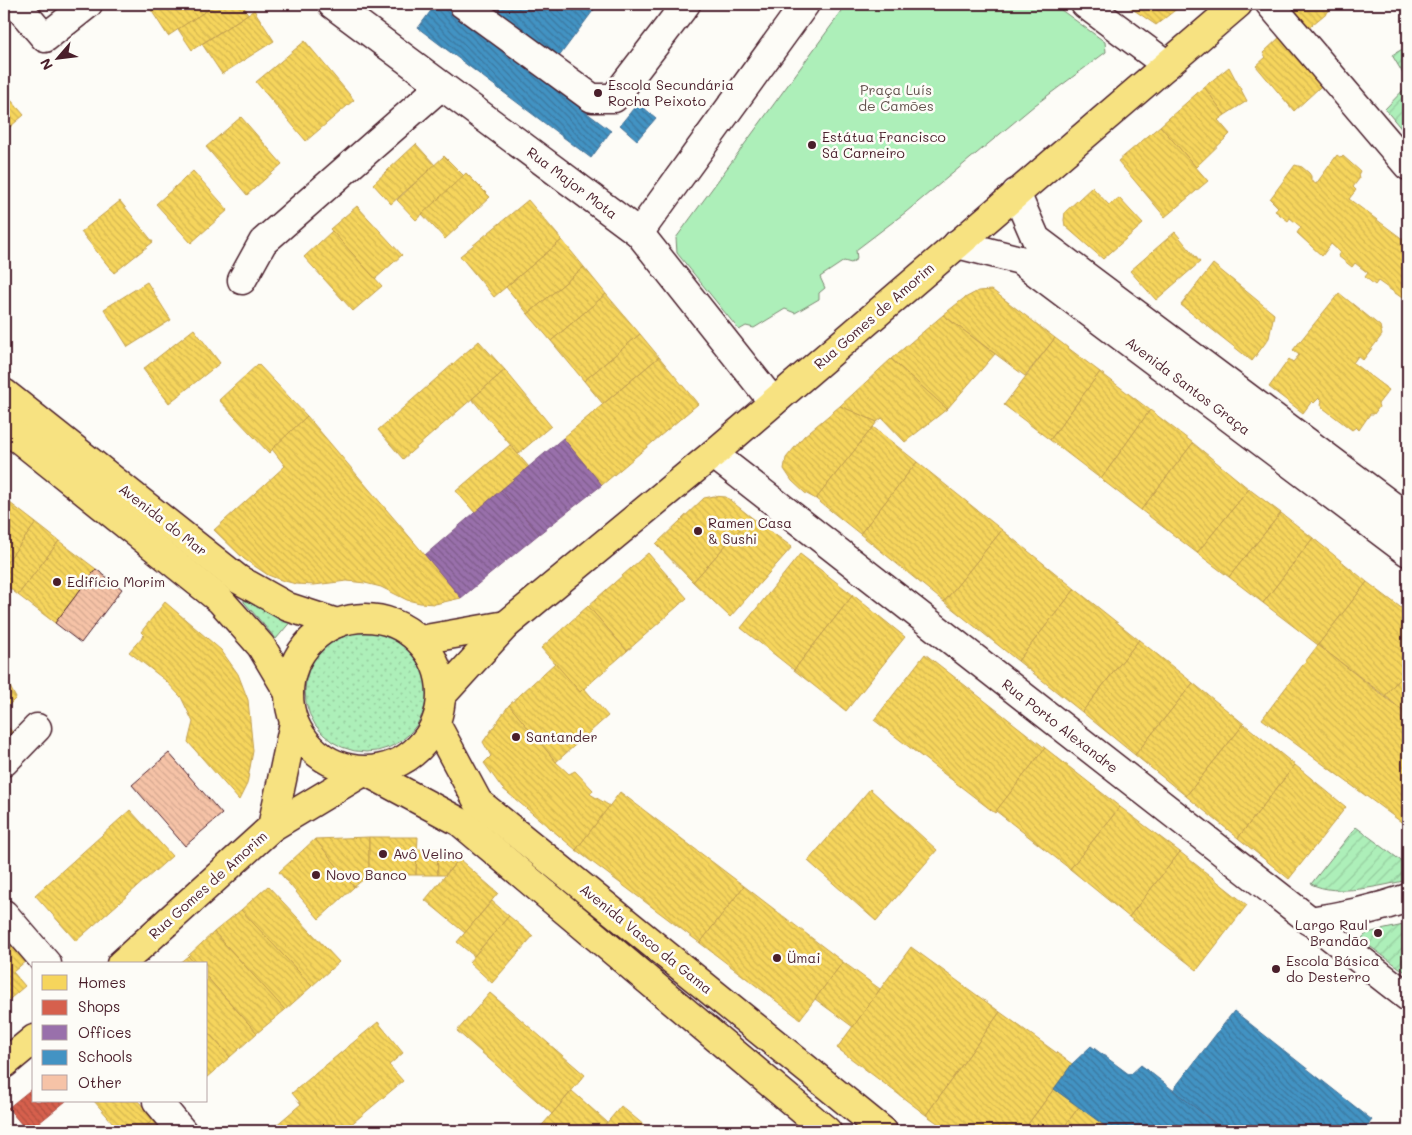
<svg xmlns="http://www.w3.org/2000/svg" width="1412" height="1135" font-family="Mali,sans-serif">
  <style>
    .grass { fill: url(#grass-dots); stroke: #7c8772 }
    .park { fill: #adefb9; stroke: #7c8772 }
    .garden { fill: url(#garden-furrows); stroke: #7c8772 }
    .homes { fill: url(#homes-back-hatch); stroke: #c29e4d }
    .shops { fill: url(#shops-back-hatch); stroke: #ac4c43 }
    .offices { fill: url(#offices-back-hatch); stroke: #815885 }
    .schools { fill: url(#schools-back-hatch); stroke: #457095 }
    .building { fill: url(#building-back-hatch); stroke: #4a1f2b }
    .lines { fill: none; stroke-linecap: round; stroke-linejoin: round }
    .minor-casing { stroke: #4a1f2b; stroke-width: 31 }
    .major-casing { stroke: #4a1f2b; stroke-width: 31 }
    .minor { stroke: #fdfcf7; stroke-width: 28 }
    .major { stroke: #f7e281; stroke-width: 28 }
    .poi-dot { fill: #4a1f2b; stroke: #fdfcf7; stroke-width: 2 }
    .labels { text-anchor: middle; stroke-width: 5; stroke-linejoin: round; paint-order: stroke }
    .poi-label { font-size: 14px; fill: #4a1f2b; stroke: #fdfcf7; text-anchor: start }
    .park-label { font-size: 14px; fill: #63534e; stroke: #fdfcf7 }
    .street-label { font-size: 14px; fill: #4a1f2b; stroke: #fdfcf7 }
  </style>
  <defs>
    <pattern id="grass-dots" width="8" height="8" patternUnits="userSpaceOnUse" patternTransform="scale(1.25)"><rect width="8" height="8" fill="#adefb9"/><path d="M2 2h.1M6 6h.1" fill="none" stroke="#96cc9f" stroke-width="1.8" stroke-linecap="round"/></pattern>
    <pattern id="garden-furrows" width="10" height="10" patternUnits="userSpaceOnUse" patternTransform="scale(1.25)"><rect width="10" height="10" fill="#adefb9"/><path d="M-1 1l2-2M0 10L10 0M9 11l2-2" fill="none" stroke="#96cc9f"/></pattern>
    <pattern id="homes-back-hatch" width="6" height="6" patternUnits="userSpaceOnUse" patternTransform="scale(1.25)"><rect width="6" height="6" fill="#f6d55c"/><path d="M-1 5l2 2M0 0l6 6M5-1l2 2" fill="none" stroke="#d4b650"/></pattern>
    <pattern id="shops-back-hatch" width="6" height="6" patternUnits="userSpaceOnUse" patternTransform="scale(1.25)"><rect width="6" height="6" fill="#d6604d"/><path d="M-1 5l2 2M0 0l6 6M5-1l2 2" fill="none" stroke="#b04f40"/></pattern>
    <pattern id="offices-back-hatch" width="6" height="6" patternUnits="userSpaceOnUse" patternTransform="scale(1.25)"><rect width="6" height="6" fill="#9970ab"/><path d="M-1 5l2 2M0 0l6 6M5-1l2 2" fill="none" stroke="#7f5b8b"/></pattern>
    <pattern id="schools-back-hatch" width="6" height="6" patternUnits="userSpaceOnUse" patternTransform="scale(1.25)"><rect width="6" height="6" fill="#4393c3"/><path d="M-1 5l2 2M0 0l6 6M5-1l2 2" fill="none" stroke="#3a779f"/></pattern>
    <pattern id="building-back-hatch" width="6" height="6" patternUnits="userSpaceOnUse" patternTransform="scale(1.25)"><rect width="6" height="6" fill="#f6c3a7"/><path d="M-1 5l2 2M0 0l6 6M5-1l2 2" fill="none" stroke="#d4a790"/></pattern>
  </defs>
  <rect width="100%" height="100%" fill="#fdfcf7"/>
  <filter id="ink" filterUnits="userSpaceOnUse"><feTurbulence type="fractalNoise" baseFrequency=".02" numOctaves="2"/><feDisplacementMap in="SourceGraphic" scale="10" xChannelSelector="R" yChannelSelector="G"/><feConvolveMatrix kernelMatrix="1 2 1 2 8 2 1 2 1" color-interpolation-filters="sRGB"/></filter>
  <g filter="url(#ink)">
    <g class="grass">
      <path d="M247,597L292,620L276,639L244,602V599Z"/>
      <circle cx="366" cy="691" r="61"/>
    </g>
    <path class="park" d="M847,4H1053L1105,42L1106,52L1035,105L906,212L856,250L857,259L851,263L844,261L820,277L825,288L819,293V299L795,313L785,309L754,328L746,326L739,330L677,253L676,238Z"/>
    <g class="garden">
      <path d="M1408,46V82L1392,55Z"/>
      <path d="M1408,85V137L1385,109Z"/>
      <path d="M1356,827L1408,866V880C1380,886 1338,897 1311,884Z"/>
      <path d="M1408,924V974L1364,942L1362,938L1367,933Z"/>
    </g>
    <g class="homes">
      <path d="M161,4H217L168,36L151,10Z"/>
      <path d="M217,4H242L248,14L192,50L178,29Z"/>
      <path d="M1125,4H1183L1156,25Z"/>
      <path d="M1287,4H1335L1336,5L1301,34Z"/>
      <path d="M254,10L274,41L222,74L202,44Z"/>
      <path d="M1281,36L1284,42L1288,40L1331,77L1294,111L1256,66L1266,57L1263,53Z"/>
      <path d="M305,41L354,100L306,141L256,82Z"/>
      <path d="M1229,67L1247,101L1225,115L1204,87Z"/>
      <path d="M1204,87L1225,115L1218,120L1230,134L1196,167L1160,126Z"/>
      <path d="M4,92L24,115L4,132Z"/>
      <path d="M241,117L282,164L247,195L206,147Z"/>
      <path d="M1160,126L1208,181L1165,217L1118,161Z"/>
      <path d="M416,144L435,165L391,204L373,184Z"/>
      <path d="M1337,155L1341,158L1343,156L1360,171L1358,175L1359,179L1353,187L1356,190L1349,199L1408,243V295L1405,300L1378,281L1375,285L1365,277L1368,273L1355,263L1352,267L1338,256L1340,252L1331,244L1322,256L1297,233L1301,227L1290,218L1288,221L1275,211L1278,207L1270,199L1295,165L1302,167L1309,173L1311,176V181L1316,184Z"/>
      <path d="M444,156L464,176L416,220L397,200Z"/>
      <path d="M193,171L228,210L191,243L156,204Z"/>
      <path d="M466,173L490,197L445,239L422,214Z"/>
      <path d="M1092,187L1109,205L1119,198L1143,224L1103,259L1065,226L1064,220L1065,212Z"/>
      <path d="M528,200L562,240L494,297L460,256Z"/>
      <path d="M120,201L153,242L114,273L81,232Z"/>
      <path d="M357,206L402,255L375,279L330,229Z"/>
      <path d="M332,231L382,286L353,311L304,257Z"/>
      <path d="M1175,232L1200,262L1156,300L1130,271Z"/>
      <path d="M562,240L584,267L528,314L506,287Z"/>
      <path d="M1213,264L1274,314L1269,338L1252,361L1181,305Z"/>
      <path d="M584,267L606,294L551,341L528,314Z"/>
      <path d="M147,282L171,320L128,347L104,309Z"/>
      <path d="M992,290L1055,338L1025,376L943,315L963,299L978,291Z"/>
      <path d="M1339,293L1380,326L1382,335L1363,360L1358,356L1353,363L1389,390L1378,404L1379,407L1374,414H1370L1359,430L1356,427L1352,430L1323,408L1321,404L1322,401L1319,398L1314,403L1312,401L1303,413L1269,387L1289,359L1293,362L1299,355L1293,350Z"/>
      <path d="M606,294L640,334L584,381L551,341Z"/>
      <path d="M943,315L995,354L947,409L891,359Z"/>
      <path d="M194,329L220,363L169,403L143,369Z"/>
      <path d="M640,334L659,357L603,404L584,381Z"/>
      <path d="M1055,338L1100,372L1050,440L1004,405Z"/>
      <path d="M479,341L505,370L403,459L378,430Z"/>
      <path d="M659,357L698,404L602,485L563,438Z"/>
      <path d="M891,359L947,409L905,442L882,418L877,422L840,406Z"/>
      <path d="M258,364L307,416L269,453L219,400Z"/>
      <path d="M505,370L551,426L518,454L472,399Z"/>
      <path d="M1100,372L1150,410L1101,479L1050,440Z"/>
      <path d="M840,406L877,422L816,499L805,493L792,481L784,469L786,458L804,436Z"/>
      <path d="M1150,410L1193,443L1141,510L1101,479Z"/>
      <path d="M307,416L425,555L461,598L435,604L420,603L407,600L381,587L365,583L347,581L314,585L296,584L281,580L268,575L244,559L214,530L285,466L272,449Z"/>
      <path d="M873,427L917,462L860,534L816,499Z"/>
      <path d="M1193,443L1249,489L1197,553L1141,510Z"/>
      <path d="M510,445L529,467L475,513L456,491Z"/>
      <path d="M917,462L1002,530L944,602L860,534Z"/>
      <path d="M1408,466V482L1400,477Z"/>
      <path d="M1249,489L1281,513L1229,577L1197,553Z"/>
      <path d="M714,496L726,497L751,517L693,582L656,544L704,498Z"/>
      <path d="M4,498L10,503L4,511Z"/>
      <path d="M10,503L36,523L4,566V511Z"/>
      <path d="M1281,513L1313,538L1263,603L1229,577Z"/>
      <path d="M751,517L792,547L730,617L693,582Z"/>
      <path d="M36,523L59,541L18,595L4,584V566Z"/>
      <path d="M1002,530L1075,589L1018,661L944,602Z"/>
      <path d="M1313,538L1367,582L1318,645L1263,603Z"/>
      <path d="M59,541L96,569L55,623L18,595Z"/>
      <path d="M648,553L687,598L627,651L588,606Z"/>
      <path d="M800,554L853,595L794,670L741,628Z"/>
      <path d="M1367,582L1408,613V668L1385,696L1318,645Z"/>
      <path d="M1075,589L1139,640L1082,712L1018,661Z"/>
      <path d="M853,595L905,637L846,711L794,670Z"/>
      <path d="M165,602L221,650L238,674L248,700L253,751L247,784L239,800L188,742L193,722L181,697L165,680L129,652L144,635L141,632Z"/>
      <path d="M588,606L627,651L580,692L541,648Z"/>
      <path d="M1139,640L1193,683L1135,755L1082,712Z"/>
      <path d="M1318,645L1408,715V827L1262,719Z"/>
      <path d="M925,654L1045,748L995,813L874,720Z"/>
      <path d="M555,663L580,692L584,688L608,716L556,762L509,705Z"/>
      <path d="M1408,668V715L1385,696Z"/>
      <path d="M4,676L16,698L4,710Z"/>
      <path d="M1193,683L1244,724L1186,796L1135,755Z"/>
      <path d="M509,705L556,762L569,774L575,771L593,790L590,794L610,806L576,850L502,788L484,763L491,756L483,742Z"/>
      <path d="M4,722L13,733L4,742Z"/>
      <path d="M1244,724L1295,765L1238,838L1186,796Z"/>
      <path d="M1045,748L1120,807L1070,869L996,811Z"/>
      <path d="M1295,765L1346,807L1289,879L1238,838Z"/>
      <path d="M870,789L937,850L876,921L808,861Z"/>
      <path d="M620,792L744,886L700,943L576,850Z"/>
      <path d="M1120,807L1180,852L1129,917L1070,869Z"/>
      <path d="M130,810L172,856L76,941L35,895Z"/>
      <path d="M369,837V875L354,887L315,839Z"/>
      <path d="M369,837H418L416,875H369Z"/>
      <path d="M315,839L354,887L319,919L279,872Z"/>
      <path d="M417,849H437L438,875H416Z"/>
      <path d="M437,849L450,852L459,859L445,875H438Z"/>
      <path d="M1180,852L1247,905L1197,970L1129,917Z"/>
      <path d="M459,859L498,893L465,933L425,900Z"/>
      <path d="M268,886L339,962L312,986L241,910Z"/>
      <path d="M744,886L843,962L800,1019L700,943Z"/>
      <path d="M492,901L509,916L474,956L457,942Z"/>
      <path d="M241,910L312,986L285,1010L214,932Z"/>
      <path d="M509,916L533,936L492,983L469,962Z"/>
      <path d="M214,932L285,1010L257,1033L206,976V964H195L188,956Z"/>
      <path d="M4,934L27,960L13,972L25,986L4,1004Z"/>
      <path d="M911,947L1000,1012L926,1115L837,1048Z"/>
      <path d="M188,956L195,964H178Z"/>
      <path d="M843,962L880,989L853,1027L815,999Z"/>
      <path d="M206,976L257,1033L230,1057L206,1030Z"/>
      <path d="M490,993L585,1075L552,1114L457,1031Z"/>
      <path d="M1000,1012L1072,1064L1023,1131H949L926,1115Z"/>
      <path d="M378,1022L403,1053L389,1065L403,1081L343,1131H278L274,1127L301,1104L292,1093Z"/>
      <path d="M206,1030L230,1057L206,1078Z"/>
      <path d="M1054,1089L1079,1107L1061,1131H1023Z"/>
      <path d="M572,1091L607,1122L599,1131H537Z"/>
      <path d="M94,1101H138L154,1119L140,1131H120Z"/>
      <path d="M621,1106L651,1131H600Z"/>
      <path d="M1079,1107L1112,1131H1061Z"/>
      <path d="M154,1119L165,1131H140Z"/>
      <path d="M4,1122L12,1131H4Z"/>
    </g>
    <path class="shops" d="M34,1087V1101H66L29,1131H27L8,1108Z"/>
    <g class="offices">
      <path d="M563,438L602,485L539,534L501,490Z"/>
      <path d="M501,490L539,534L461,598L425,555Z"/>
    </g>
    <g class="schools">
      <path d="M436,4H442L611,131L591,158L418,28Z"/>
      <path d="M484,4H598L558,58Z"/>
      <path d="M638,103L656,118L637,140L620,125Z"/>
      <path d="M1234,1011L1372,1120L1363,1131H1225L1173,1090Z"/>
      <path d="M1091,1046L1130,1075L1141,1065L1225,1131H1112L1054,1089L1072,1064Z"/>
    </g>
    <g class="building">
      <path d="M96,569L122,589L81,643L55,623Z"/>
      <path d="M169,753L222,814L185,846L132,785Z"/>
    </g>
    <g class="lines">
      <g class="minor-casing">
        <g id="minor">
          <path d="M16,4L45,38L88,4"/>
          <path d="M332,4L639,233L773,402"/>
          <path d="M463,4L592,98H614L686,4"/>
          <path d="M1085,4L1167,65"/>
          <path d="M1270,4L1408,166"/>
          <path d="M1016,193L1036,239L1408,518"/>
          <path d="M639,233L805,4"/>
          <path d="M957,244L1020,260L1408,552"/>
          <path d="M242,280L263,242L441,86"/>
          <path d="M713,454L1408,997"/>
          <path d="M4,762L37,728"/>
          <path d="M4,914L47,964"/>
          <path d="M1309,921C1346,916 1373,910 1408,898"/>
          <path d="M157,1101L182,1131"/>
        </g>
      </g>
      <g class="major-casing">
        <g id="major">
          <path d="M4,393L238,579L288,607L337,623"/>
          <path d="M4,427L220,600L261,646L289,693"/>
          <circle cx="365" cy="694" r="76"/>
          <path d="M420,640L506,625"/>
          <path d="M442,695L506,625L713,454L1238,4"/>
          <path d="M436,724L478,802L883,1131"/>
          <path d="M365,771L460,822L827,1131"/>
          <path d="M272,827L294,723"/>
          <path d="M121,964L272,827L365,771"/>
          <path d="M4,1064L34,1039"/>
        </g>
      </g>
      <use href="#minor" class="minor"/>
      <use href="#major" class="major"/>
    </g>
  </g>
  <g class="poi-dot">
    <circle cx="598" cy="93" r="5"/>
    <circle cx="812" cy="145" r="5"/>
    <circle cx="698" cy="531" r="5"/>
    <circle cx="57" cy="582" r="5"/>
    <circle cx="516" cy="737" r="5"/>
    <circle cx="383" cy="854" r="5"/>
    <circle cx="316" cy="875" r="5"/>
    <circle cx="1378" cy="933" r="5"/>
    <circle cx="777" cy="958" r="5"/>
    <circle cx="1276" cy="969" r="5"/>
  </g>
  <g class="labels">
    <g class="poi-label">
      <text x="608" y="90">Escola Secundária<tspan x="608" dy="16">Rocha Peixoto</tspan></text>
      <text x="822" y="142">Estátua Francisco<tspan x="822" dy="16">Sá Carneiro</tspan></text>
      <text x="708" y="528">Ramen Casa<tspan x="708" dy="16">&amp; Sushi</tspan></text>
      <text x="67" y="587">Edifício Morim</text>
      <text x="526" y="742">Santander</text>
      <text x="393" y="859">Avô Velino</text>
      <text x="326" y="880">Novo Banco</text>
      <text x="1368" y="930" text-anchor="end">Largo Raul<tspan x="1368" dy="16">Brandão</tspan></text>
      <text x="787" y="963">Ümai</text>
      <text x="1286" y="966">Escola Básica<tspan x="1286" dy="16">do Desterro</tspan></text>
    </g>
    <g class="park-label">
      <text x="896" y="95">Praça Luís<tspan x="896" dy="16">de Camões</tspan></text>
    </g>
    <g class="street-label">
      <text transform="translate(572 183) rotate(37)" y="5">Rua Major Mota</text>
      <text transform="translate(874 316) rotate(-41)" y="5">Rua Gomes de Amorim</text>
      <text transform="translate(1188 386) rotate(37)" y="5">Avenida Santos Graça</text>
      <text transform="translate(163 520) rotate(38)" y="5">Avenida do Mar</text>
      <text transform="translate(1060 726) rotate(38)" y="5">Rua Porto Alexandre</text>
      <text transform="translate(208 885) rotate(-42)" y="5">Rua Gomes de Amorim</text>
      <text transform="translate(646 939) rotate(39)" y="5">Avenida Vasco da Gama</text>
    </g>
  </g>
  <rect width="1412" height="1135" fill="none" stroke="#fdfcf7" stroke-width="20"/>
  <rect x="10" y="10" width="1392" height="1115" fill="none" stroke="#4a1f2b" stroke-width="2" filter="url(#ink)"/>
  <rect x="32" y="962" width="175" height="140" fill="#fdfcf7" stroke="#b5a4a5"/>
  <rect x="42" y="975" width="25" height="15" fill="#f6d55c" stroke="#b5a4a5"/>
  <text x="78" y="988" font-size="15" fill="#4a1f2b">Homes</text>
  <rect x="42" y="1000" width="25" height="15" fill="#d6604d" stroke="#b5a4a5"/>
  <text x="78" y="1012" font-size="15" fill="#4a1f2b">Shops</text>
  <rect x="42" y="1025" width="25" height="15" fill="#9970ab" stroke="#b5a4a5"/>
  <text x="78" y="1038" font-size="15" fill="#4a1f2b">Offices</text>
  <rect x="42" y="1050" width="25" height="15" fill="#4393c3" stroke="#b5a4a5"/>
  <text x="78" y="1062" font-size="15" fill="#4a1f2b">Schools</text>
  <rect x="42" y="1075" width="25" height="15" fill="#f6c3a7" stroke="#b5a4a5"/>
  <text x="78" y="1088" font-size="15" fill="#4a1f2b">Other</text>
  <g transform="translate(58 58) rotate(242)" stroke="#fdfcf7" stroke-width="4" paint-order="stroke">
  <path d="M0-4L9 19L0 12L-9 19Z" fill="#4a1f2b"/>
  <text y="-8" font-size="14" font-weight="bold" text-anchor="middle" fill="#4a1f2b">N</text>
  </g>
</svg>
